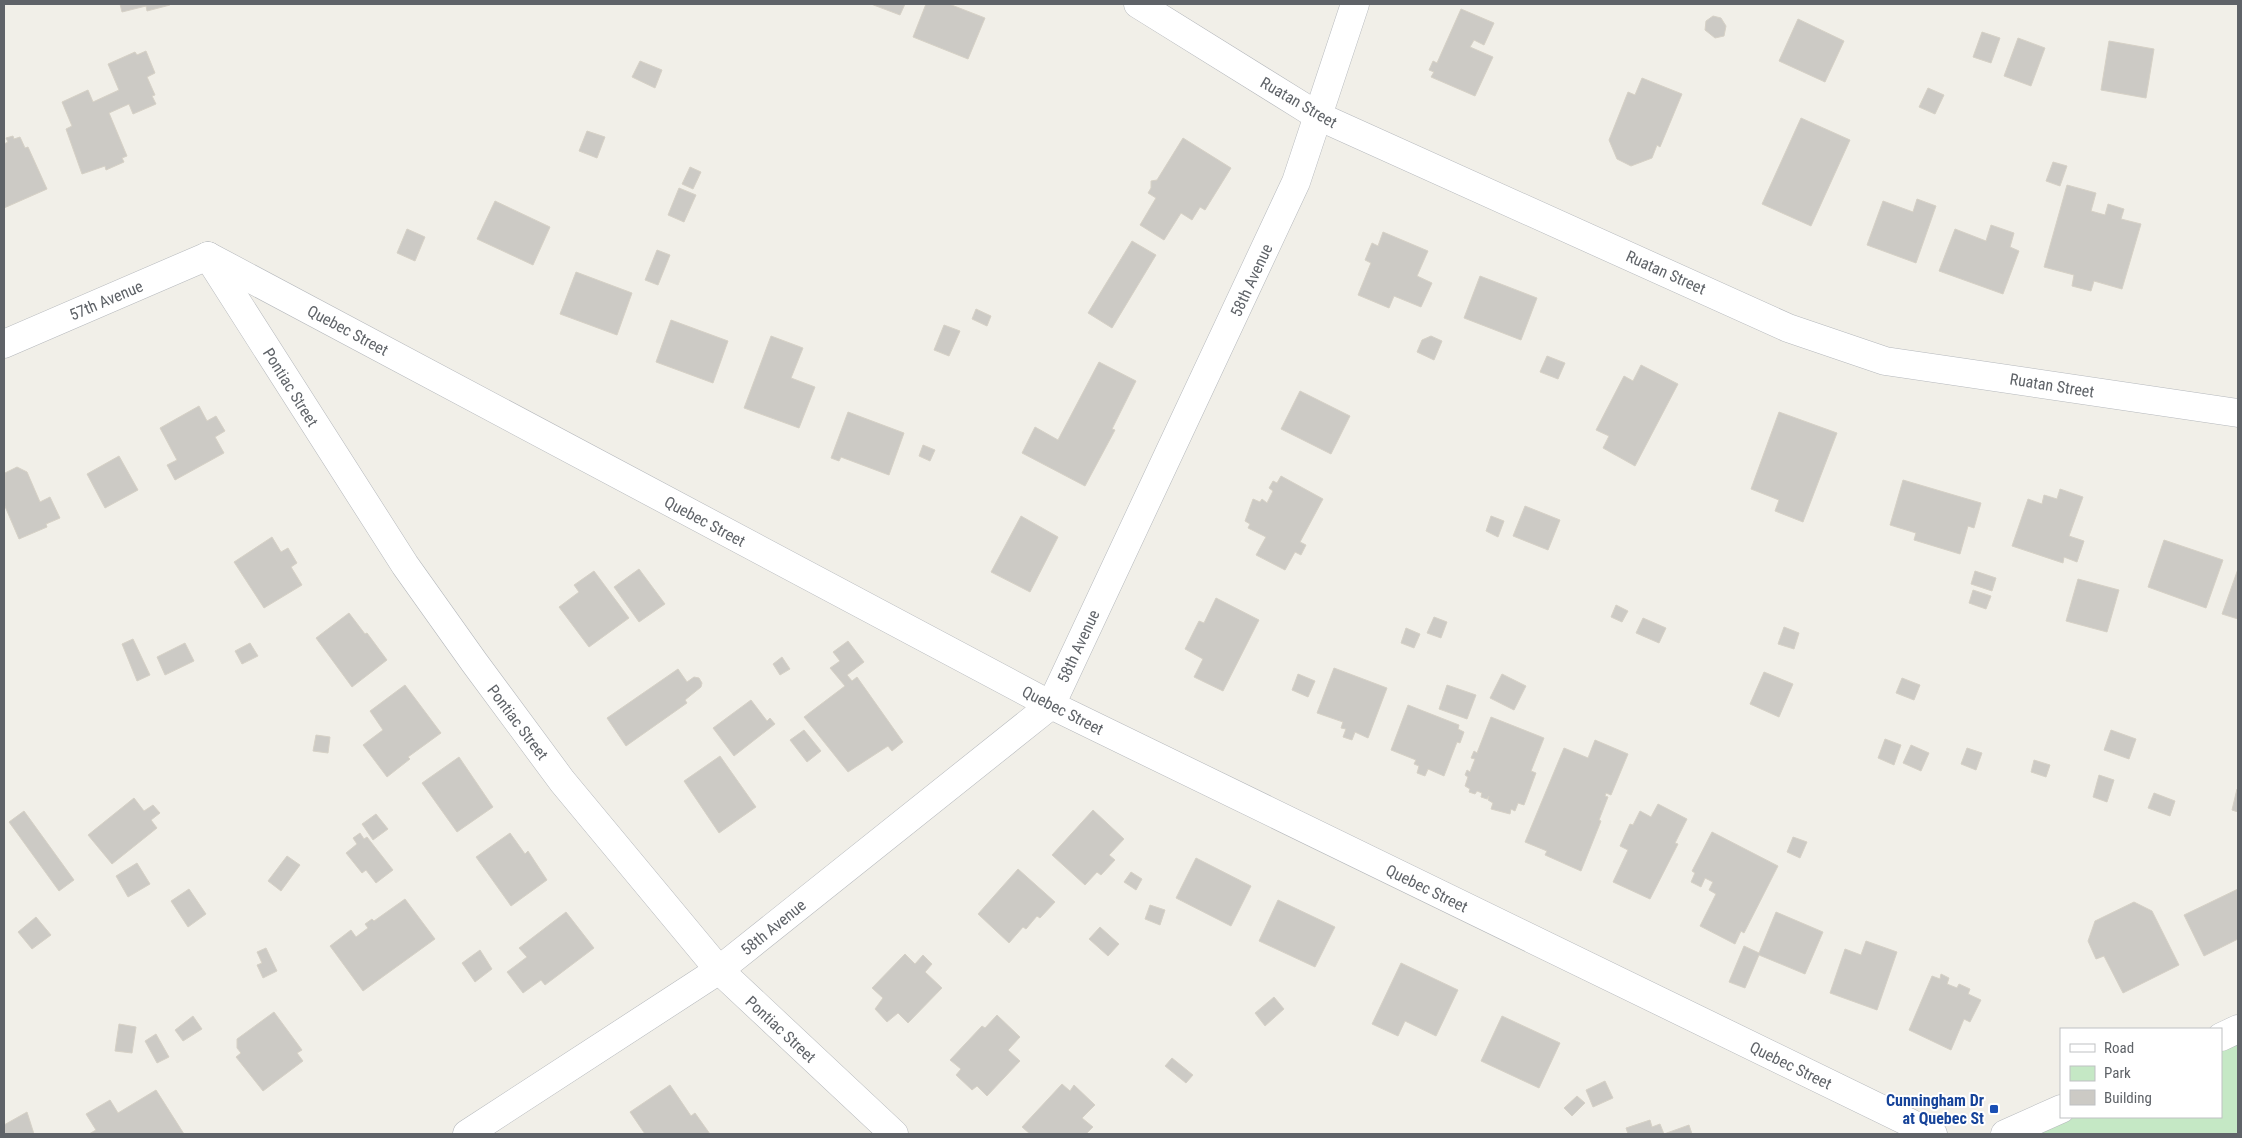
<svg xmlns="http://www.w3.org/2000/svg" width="2242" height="1138" font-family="'Roboto Condensed',sans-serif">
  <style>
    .green { fill: #c5e8c5 }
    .building { fill: #cccac5; stroke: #d6d1c6 }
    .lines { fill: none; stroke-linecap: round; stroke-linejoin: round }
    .minor-casing { stroke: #b5b8bc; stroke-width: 29 }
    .minor { stroke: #fff; stroke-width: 28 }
    .transit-dot { fill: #1a4fb4; stroke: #fff; stroke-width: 2 }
    .labels { text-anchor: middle; stroke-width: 4; stroke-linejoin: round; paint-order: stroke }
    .street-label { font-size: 16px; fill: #5f6368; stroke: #fff }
    .transit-label { font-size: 16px; font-weight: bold; fill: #164399; stroke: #fff; text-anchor: end }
  </style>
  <rect width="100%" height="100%" fill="#f1efe8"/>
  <path class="green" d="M2238,1029V1134H2005L2061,1117H2221V1037Z"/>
  <g class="building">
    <path d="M120,4H169L170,5L147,11L146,6L122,12Z"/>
    <path d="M871,4H905L900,15Z"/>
    <path d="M926,4H949L985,18L968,59L913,37Z"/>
    <path d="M1461,9L1494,23L1484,45L1474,40L1470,47L1493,57L1475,96L1431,77L1434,72L1429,70L1433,61L1437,63Z"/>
    <path d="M1713,16L1721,18L1726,26L1724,36L1715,38L1705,30L1706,21Z"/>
    <path d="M1798,19L1844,41L1825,82L1779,61Z"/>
    <path d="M1982,32L2000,38L1991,63L1973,57Z"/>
    <path d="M2018,38L2045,48L2031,86L2004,76Z"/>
    <path d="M2109,41L2154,49L2146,98L2101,90Z"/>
    <path d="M146,51L155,73L147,77L155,95L152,96L156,104L133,114L129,104L109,113L127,156L122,158L124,162L106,170L105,166L82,174L66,129L72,126L62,102L88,90L93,102L119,90L108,64L135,52L137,55Z"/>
    <path d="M640,61L662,70L655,88L632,77Z"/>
    <path d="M1642,78L1682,94L1660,147L1657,145L1652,158L1631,166L1617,159L1609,140L1628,92L1635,95Z"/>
    <path d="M1928,88L1944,95L1935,114L1919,107Z"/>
    <path d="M1801,118L1850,140L1811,226L1762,204Z"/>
    <path d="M587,131L605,137L597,158L579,151Z"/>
    <path d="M13,136L14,139L20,137L25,148L28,147L47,189L4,208V144L8,142L6,138Z"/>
    <path d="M1183,138L1231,168L1205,210L1200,207L1192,220L1181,213L1164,240L1140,225L1156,198L1148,193L1151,188V181L1157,180Z"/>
    <path d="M2053,162L2067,166L2060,186L2046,181Z"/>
    <path d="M690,167L701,172L693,189L682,184Z"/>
    <path d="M2067,185L2096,193L2091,211L2105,215L2108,204L2124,209L2121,219L2141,224L2122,289L2094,281L2091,291L2072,286L2074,275L2044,267Z"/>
    <path d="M679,188L696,195L684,222L668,215Z"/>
    <path d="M1917,199L1936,206L1916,263L1867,245L1883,201L1913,212Z"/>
    <path d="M495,201L550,227L533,265L477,239Z"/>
    <path d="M1991,225L2014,233L2010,247L2019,251L2003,294L1939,271L1955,229L1986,241Z"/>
    <path d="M407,229L425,237L415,261L397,253Z"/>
    <path d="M1383,232L1428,251L1417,276L1432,283L1421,307L1394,296L1389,308L1358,295L1371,263L1365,260L1372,243L1378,246Z"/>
    <path d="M1132,241L1156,255L1112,328L1088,313Z"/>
    <path d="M657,250L670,255L658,285L645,280Z"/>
    <path d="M576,272L632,293L617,335L560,314Z"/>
    <path d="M1480,276L1537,298L1521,340L1464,318Z"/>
    <path d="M976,309L991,316L987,326L972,319Z"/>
    <path d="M671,320L728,341L713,383L656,362Z"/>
    <path d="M944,325L960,331L949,356L934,350Z"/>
    <path d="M771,336L803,348L791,378L815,387L799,428L744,408Z"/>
    <path d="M1431,336L1442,341L1434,360L1417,352L1422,340Z"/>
    <path d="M1547,356L1565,363L1558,379L1540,372Z"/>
    <path d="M1099,362L1136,381L1112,429L1115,430L1085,486L1022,453L1035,427L1058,440Z"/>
    <path d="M1641,365L1678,384L1635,466L1603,448L1609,436L1596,430L1624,376L1633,381Z"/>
    <path d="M1300,391L1350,416L1331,454L1281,429Z"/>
    <path d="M199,406L207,421L216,416L225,431L215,437L224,453L175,480L167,465L177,460L160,428Z"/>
    <path d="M848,412L904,433L889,475L841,457L839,461L831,458Z"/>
    <path d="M1779,412L1837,433L1803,522L1775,511L1779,500L1751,489Z"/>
    <path d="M923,445L935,450L930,461L919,456Z"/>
    <path d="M119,456L138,490L105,508L87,474Z"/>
    <path d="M17,467L27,472L40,502L50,497L60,518L46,524L47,527L19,539L4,504L5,473Z"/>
    <path d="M1281,476L1323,499L1300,542L1306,545L1301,555L1295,552L1285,570L1256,555L1266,537L1248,528L1250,524L1245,521L1253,499L1260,502L1262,499L1267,503L1273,491L1269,488L1273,481L1277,483Z"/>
    <path d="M1903,480L1981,503L1974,528L1968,526L1960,554L1914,540L1916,533L1890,525Z"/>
    <path d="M2060,489L2083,497L2069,536L2084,541L2077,562L2064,557L2063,563L2012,546L2028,499L2042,504L2044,495L2057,499Z"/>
    <path d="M1525,506L1560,520L1548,550L1513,536Z"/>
    <path d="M1021,516L1058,537L1030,592L991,572Z"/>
    <path d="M1491,516L1504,521L1498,537L1486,531Z"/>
    <path d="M272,537L281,552L288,548L297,563L291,567L302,585L264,608L234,562Z"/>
    <path d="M2164,540L2223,560L2206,608L2148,587Z"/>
    <path d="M639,569L665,604L639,622L614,587Z"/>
    <path d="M2238,569V619L2222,614Z"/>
    <path d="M594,571L629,618L589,647L559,607L579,592L574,585Z"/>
    <path d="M1975,571L1996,578L1992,591L1971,584Z"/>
    <path d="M2078,579L2119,590L2107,632L2066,621Z"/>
    <path d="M1973,590L1991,596L1986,609L1969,603Z"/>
    <path d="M1216,598L1259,620L1223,691L1194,677L1203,659L1185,649L1199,621L1204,623Z"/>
    <path d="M1616,605L1628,611L1622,622L1611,617Z"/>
    <path d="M349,613L365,634L367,633L387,660L352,687L316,638Z"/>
    <path d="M1434,617L1447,622L1441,638L1427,633Z"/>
    <path d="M1643,618L1666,628L1659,643L1636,633Z"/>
    <path d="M1784,627L1799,633L1794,649L1778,644Z"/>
    <path d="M1406,628L1420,634L1414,648L1401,643Z"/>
    <path d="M133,639L150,675L137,681L122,644Z"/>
    <path d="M848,641L864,662L847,675L852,681L857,677L903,742L892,751L888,746L848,772L804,717L845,686L830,668L840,661L833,652Z"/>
    <path d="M185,643L194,661L165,675L157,657Z"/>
    <path d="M250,643L258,656L242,664L235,651Z"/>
    <path d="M782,657L790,669L780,675L773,664Z"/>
    <path d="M1334,668L1387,688L1368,738L1355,732L1352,740L1343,737L1346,729L1341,728L1343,722L1317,713Z"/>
    <path d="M678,669L687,682L694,677L699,678L702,683L701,687L685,700L687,703L626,746L607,718Z"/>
    <path d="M1764,672L1793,684L1779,717L1750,704Z"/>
    <path d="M1298,674L1315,681L1308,697L1292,690Z"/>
    <path d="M1502,674L1526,686L1514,710L1490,698Z"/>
    <path d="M1902,678L1920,685L1914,700L1896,693Z"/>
    <path d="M405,685L441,733L408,757L410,759L387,777L363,745L383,730L370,711Z"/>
    <path d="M1447,685L1476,695L1467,719L1439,709Z"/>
    <path d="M751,700L767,721L770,718L775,724L734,756L713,728Z"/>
    <path d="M1408,705L1459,725L1458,729L1464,732L1460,743L1457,742L1444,776L1428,769L1425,776L1417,773L1419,766L1414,764L1416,760L1391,750Z"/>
    <path d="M1491,717L1544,738L1531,771L1536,773L1524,805L1518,803L1515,811L1511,809L1510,814L1491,809L1493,803L1488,800L1489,796L1487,799L1481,797L1482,793L1477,791L1475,794L1469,792L1470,789L1465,786L1468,777L1465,775L1467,770L1470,772L1475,759L1471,758L1474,751L1477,753Z"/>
    <path d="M804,730L821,751L807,762L790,740Z"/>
    <path d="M2111,730L2136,739L2129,759L2104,750Z"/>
    <path d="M316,735L330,737L328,753L313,751Z"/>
    <path d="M1885,739L1901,745L1894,765L1878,758Z"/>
    <path d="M1595,740L1628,754L1611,795L1606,793L1605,796L1608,797L1599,820L1601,821L1581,871L1545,855L1547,851L1525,842L1564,748L1588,758Z"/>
    <path d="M1911,745L1929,753L1921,771L1903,763Z"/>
    <path d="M1967,748L1982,753L1976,770L1961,764Z"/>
    <path d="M720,756L756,807L719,833L684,781Z"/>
    <path d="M459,757L493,807L457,832L422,783Z"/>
    <path d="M2034,760L2050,765L2046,777L2031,772Z"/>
    <path d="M2099,775L2114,780L2107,802L2093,797Z"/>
    <path d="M2237,789H2238V812L2232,810Z"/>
    <path d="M2154,793L2175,801L2170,816L2148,808Z"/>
    <path d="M134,798L144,811L153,805L160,813L151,820L157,828L112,864L88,835Z"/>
    <path d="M1658,804L1687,819L1675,843L1678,844L1650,899L1613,882L1628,850L1620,846L1630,824L1633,825L1640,811L1651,817Z"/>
    <path d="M1093,810L1124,839L1109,855L1115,860L1101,875L1097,872L1085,885L1052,855Z"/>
    <path d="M24,811L74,880L59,891L9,822Z"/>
    <path d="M376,814L388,829L373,840L362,824Z"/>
    <path d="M1712,832L1778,866L1744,933L1741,931L1735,944L1700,926L1716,894L1709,890L1713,882L1705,878L1701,887L1691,882L1695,873L1692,871Z"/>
    <path d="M360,833L364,839L367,837L393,870L376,883L366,870L362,873L346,853L357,844L353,838Z"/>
    <path d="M510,833L525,854L528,851L547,880L511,906L476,857Z"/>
    <path d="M1793,837L1807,842L1800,858L1787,852Z"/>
    <path d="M287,856L300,865L281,891L268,881Z"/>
    <path d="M1196,858L1251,886L1231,926L1176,898Z"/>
    <path d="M137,863L150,884L128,897L116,876Z"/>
    <path d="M1018,869L1055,902L1040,918L1037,916L1026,929L1023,927L1009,943L978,914Z"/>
    <path d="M1131,872L1142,879L1136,890L1124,882Z"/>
    <path d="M189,889L206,914L188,927L171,901Z"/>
    <path d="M2238,889V939L2204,956L2184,915Z"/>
    <path d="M405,899L435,939L363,991L330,946L351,930L356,937L368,928L365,924L372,919L374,921Z"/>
    <path d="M1278,900L1335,927L1315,967L1259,941Z"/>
    <path d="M2134,902L2152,911L2179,965L2123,993L2104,956L2096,959L2088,941L2095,921Z"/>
    <path d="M1150,905L1165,910L1160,925L1145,919Z"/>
    <path d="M566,912L594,948L545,985L541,980L523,993L507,972L527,957L519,948Z"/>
    <path d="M1776,912L1823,932L1805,974L1759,955L1745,988L1729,982L1744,946L1759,953Z"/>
    <path d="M36,917L51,935L32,949L18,932Z"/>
    <path d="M1100,927L1119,944L1108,956L1089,939Z"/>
    <path d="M1866,941L1897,952L1877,1010L1830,993L1845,949L1861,955Z"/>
    <path d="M266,948L277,971L263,978L257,965L262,963L257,952Z"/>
    <path d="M480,950L492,969L475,982L462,963Z"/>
    <path d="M905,954L915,964L923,955L932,964L925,972L942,988L908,1023L898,1013L887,1022L875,1009L883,998L872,988Z"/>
    <path d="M1401,963L1458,990L1436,1036L1405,1021L1398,1036L1372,1024Z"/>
    <path d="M1941,974L1949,978L1947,984L1957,988L1959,984L1970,989L1968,994L1981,1000L1970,1022L1964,1019L1951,1050L1909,1030L1932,976L1940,979Z"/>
    <path d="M1274,997L1284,1009L1265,1026L1255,1013Z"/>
    <path d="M274,1012L302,1050L297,1053L303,1061L263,1091L236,1057L241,1053L237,1048V1039Z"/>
    <path d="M997,1015L1020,1037L1008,1050L1020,1061L987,1096L977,1086L972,1090L956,1075L961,1069L950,1060L982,1026L985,1028Z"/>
    <path d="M193,1016L202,1029L183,1041L175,1030Z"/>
    <path d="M1502,1016L1560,1043L1539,1088L1481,1061Z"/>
    <path d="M119,1024L136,1027L132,1053L115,1051Z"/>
    <path d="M156,1034L169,1057L157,1063L145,1041Z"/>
    <path d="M1172,1058L1193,1075L1186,1083L1165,1066Z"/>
    <path d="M1605,1081L1613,1098L1593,1107L1586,1090Z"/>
    <path d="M1062,1084L1070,1091L1074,1085L1095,1105L1082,1118L1093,1127L1086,1134H1030L1022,1127Z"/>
    <path d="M670,1085L691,1116L695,1113L710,1134H645L630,1112Z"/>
    <path d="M156,1090L184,1134H89L96,1130L86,1114L110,1100L118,1113Z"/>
    <path d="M1577,1096L1585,1103L1572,1116L1564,1108Z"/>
    <path d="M27,1112L34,1134H4V1125Z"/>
    <path d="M1650,1120L1652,1127L1660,1124L1664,1134L1689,1125L1692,1134H1628L1626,1128Z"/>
  </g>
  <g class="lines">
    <g class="minor-casing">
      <g id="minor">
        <path d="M1138,4L1318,116L1788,328L1885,361L2238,413"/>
        <path d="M208,256L1051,705L1933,1134"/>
        <path d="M209,258L405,565L474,662L562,781L719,970L894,1134"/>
        <path d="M4,344L208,256"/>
        <path d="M2221,1037L2238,1029"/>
        <path d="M467,1134L719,970L1051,705L1296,182L1355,4"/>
        <path d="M2005,1134L2061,1109"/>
      </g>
    </g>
    <use href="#minor" class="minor"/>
  </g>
  <rect class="transit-dot" x="1989" y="1104" width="10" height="10" rx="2.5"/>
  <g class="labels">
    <g class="street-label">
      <text transform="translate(1299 102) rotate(30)" y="6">Ruatan Street</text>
      <text transform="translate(1666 272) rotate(24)" y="6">Ruatan Street</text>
      <text transform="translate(1251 280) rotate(-65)" y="6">58th Avenue</text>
      <text transform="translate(106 300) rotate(-23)" y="6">57th Avenue</text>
      <text transform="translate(348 330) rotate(28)" y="6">Quebec Street</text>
      <text transform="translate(2052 385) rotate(9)" y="6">Ruatan Street</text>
      <text transform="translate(291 387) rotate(58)" y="6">Pontiac Street</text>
      <text transform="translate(705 521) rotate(28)" y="6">Quebec Street</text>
      <text transform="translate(1078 646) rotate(-65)" y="6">58th Avenue</text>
      <text transform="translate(1063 710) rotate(27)" y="6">Quebec Street</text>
      <text transform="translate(518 722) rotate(53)" y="6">Pontiac Street</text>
      <text transform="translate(1427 888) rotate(26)" y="6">Quebec Street</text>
      <text transform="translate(773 927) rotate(-39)" y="6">58th Avenue</text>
      <text transform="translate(781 1029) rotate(43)" y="6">Pontiac Street</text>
      <text transform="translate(1791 1065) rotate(26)" y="6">Quebec Street</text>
    </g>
    <g class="transit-label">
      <text x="1984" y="1106">Cunningham Dr<tspan x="1984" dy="18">at Quebec St</tspan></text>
    </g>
  </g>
  <rect width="2242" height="1138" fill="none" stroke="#5f6368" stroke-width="10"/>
  <rect x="2060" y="1028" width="162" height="90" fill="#ffffff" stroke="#bfc1c3"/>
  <rect x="2070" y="1044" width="25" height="8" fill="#ffffff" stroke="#bfc1c3"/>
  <text x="2104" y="1053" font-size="15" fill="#5f6368">Road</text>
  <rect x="2070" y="1066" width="25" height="15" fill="#c5e8c5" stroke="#bfc1c3"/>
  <text x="2104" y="1078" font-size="15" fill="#5f6368">Park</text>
  <rect x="2070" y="1090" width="25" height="15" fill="#cccac5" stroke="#bfc1c3"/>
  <text x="2104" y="1103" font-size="15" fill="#5f6368">Building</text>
</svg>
